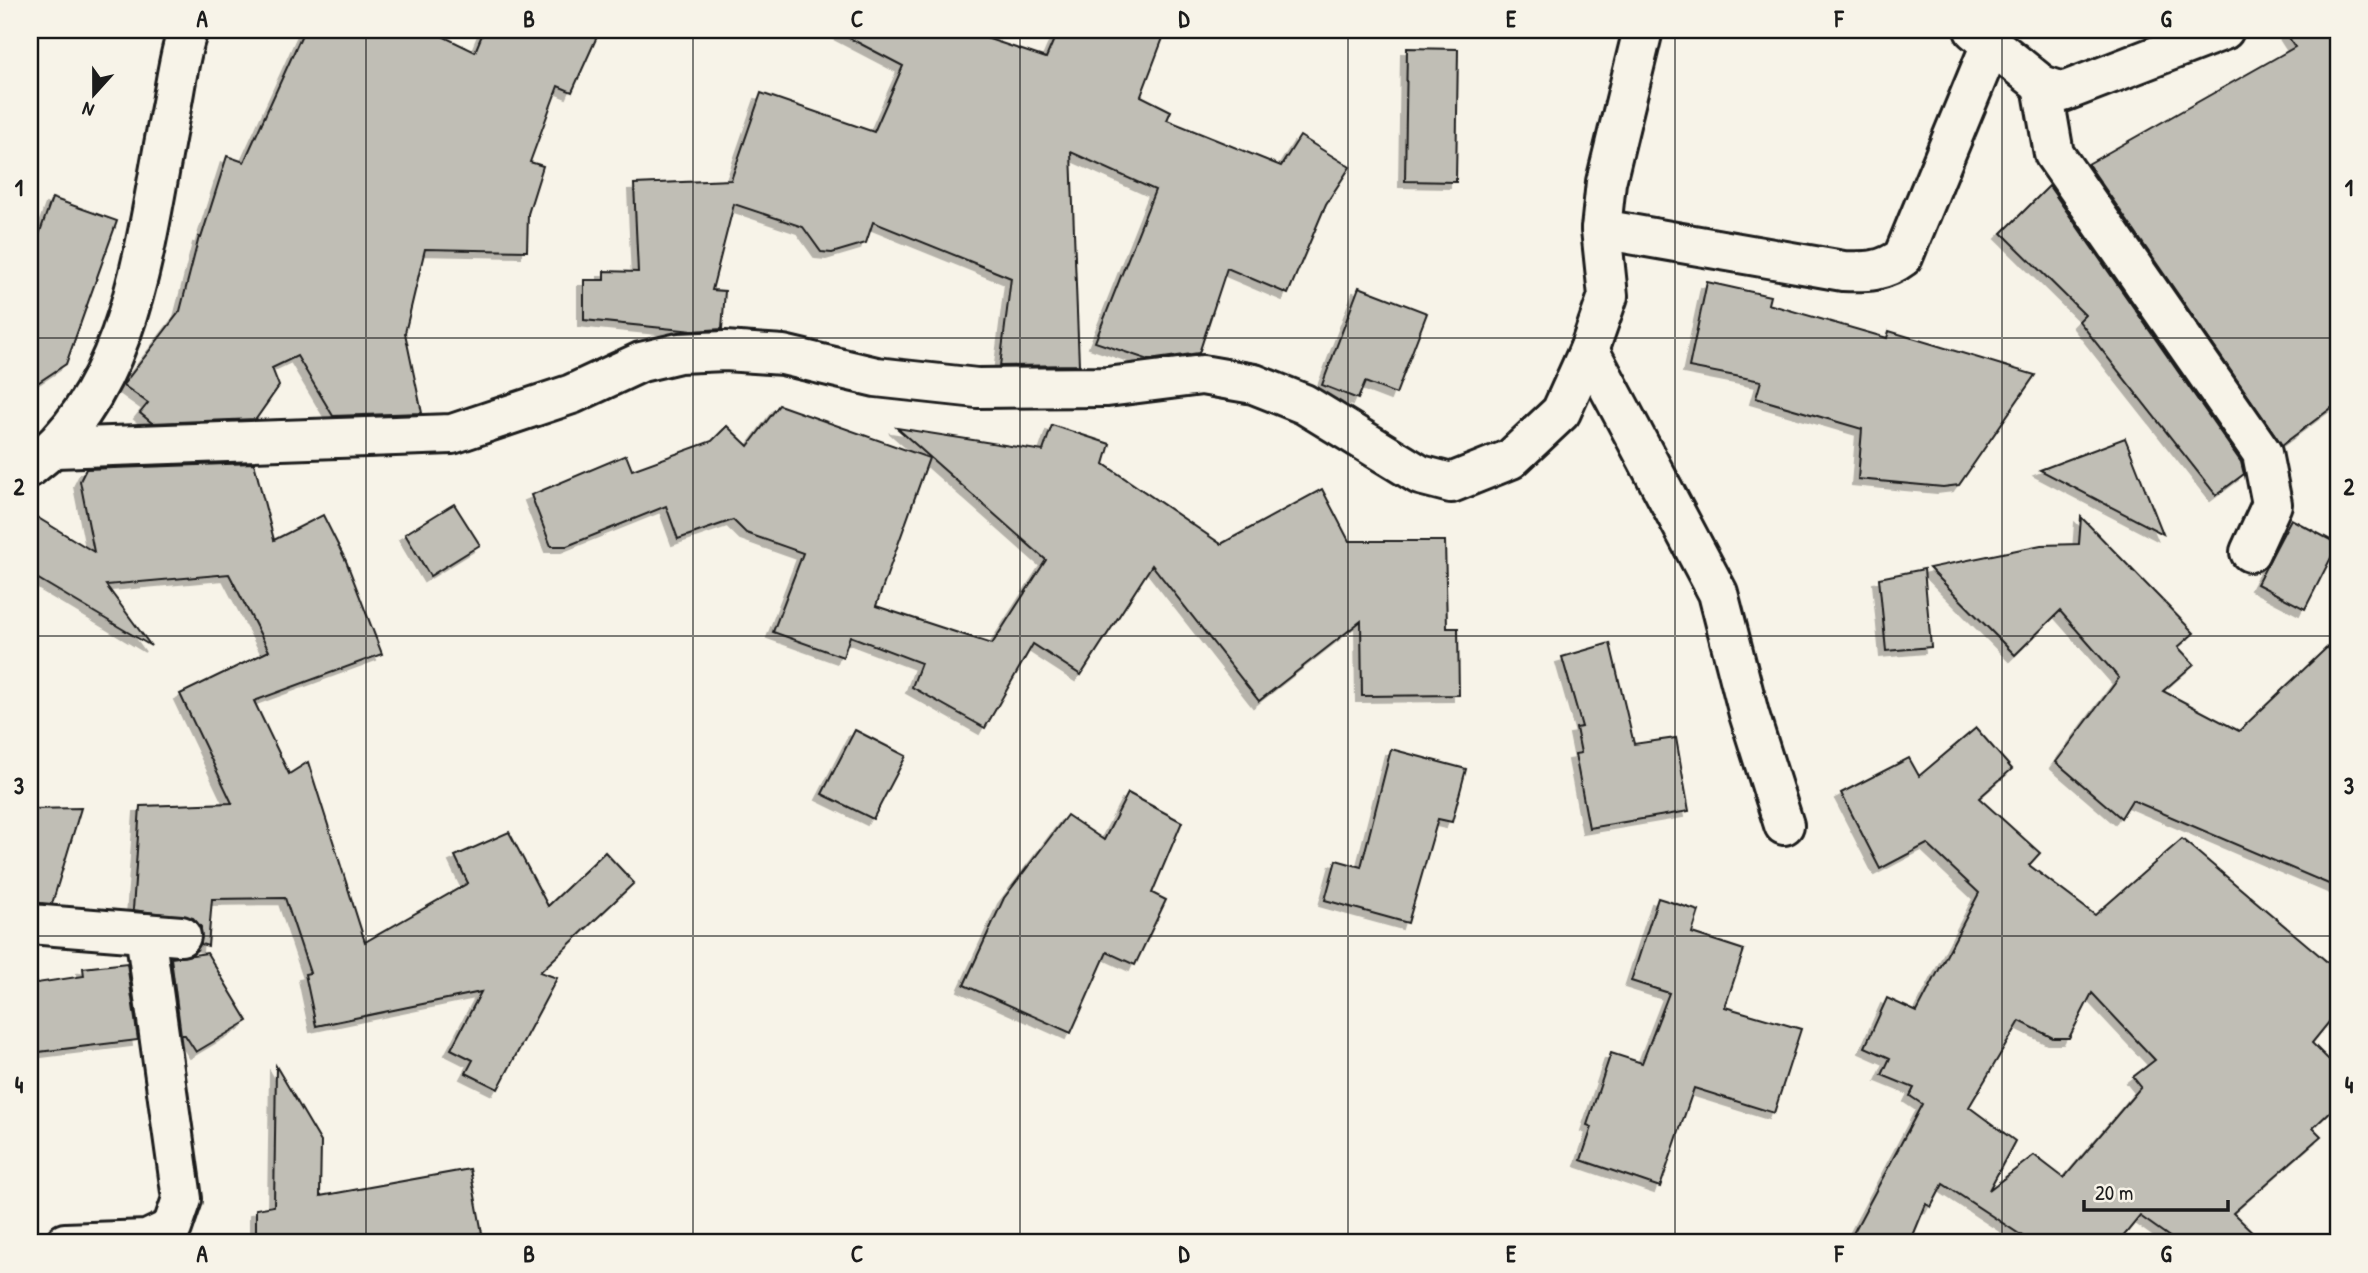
<svg xmlns="http://www.w3.org/2000/svg" width="2368" height="1273" font-family="'Patrick Hand',sans-serif">
  <style>
    .building { fill: #c0beb5; stroke: #1c1c1c; stroke-width: 2; fill-rule: evenodd; filter: url(#shadow) }
    .lines { fill: none; stroke-linecap: round; stroke-linejoin: round }
    .minor-casing { stroke: #1c1c1c; stroke-width: 44 }
    .minor { stroke: #f7f3e8; stroke-width: 38 }
    .grid { fill: none; stroke: #1c1c1c; stroke-width: 2; stroke-opacity: 0.55 }
    .neatline { fill: none; stroke: #1c1c1c; stroke-width: 2.5 }
    .grid-label { font-size: 23px; text-anchor: middle; font-weight: bold; fill: #1c1c1c }
  </style>
  <defs>
    <filter id="shadow"><feDropShadow dx="-6" dy="6" stdDeviation="0" flood-color="#0004"/></filter>
  </defs>
  <rect width="100%" height="100%" fill="#f7f3e8"/>
  <filter id="ink" filterUnits="userSpaceOnUse"><feTurbulence type="fractalNoise" baseFrequency=".0143" numOctaves="2"/><feDisplacementMap in="SourceGraphic" scale="14" xChannelSelector="R" yChannelSelector="G"/><feConvolveMatrix kernelMatrix="1 2 1 2 8 2 1 2 1" color-interpolation-filters="sRGB"/></filter>
  <g filter="url(#ink)">
    <g class="building">
      <path d="M304,30H430L475,52L484,30H600L572,92L558,86L530,162L543,166L528,214L527,251L425,249L405,333L422,413L333,416L297,356L272,368L279,386L256,419L152,423L140,413L148,403L123,385L180,311L199,237L201,238L227,156L244,162Z"/>
      <path d="M834,30H962L1046,58L1058,30H1166L1141,96L1171,111L1167,120L1281,166L1300,136L1350,167L1326,204L1288,294L1227,268L1199,353L1149,360L1095,342L1155,190L1071,152L1079,365L1000,366L1011,278L873,222L866,243L832,253L821,252L803,227L734,204L712,290L725,291L722,329L693,331L584,320V280H604V271L638,272L634,184L731,180L761,93L874,132L903,66Z"/>
      <path d="M2284,30H2338V403L2282,445L2088,164L2295,47Z"/>
      <path d="M1407,48L1458,49L1456,182L1405,181Z"/>
      <path d="M2049,186L2241,462L2244,474L2216,495L2079,321L2085,315L2002,233Z"/>
      <path d="M52,198L117,221L66,364L30,388V260Z"/>
      <path d="M1707,282L1770,296L1768,304L1887,338L1889,331L2035,375L1959,485L1943,487L1858,479L1862,429L1756,398L1761,381L1689,367Z"/>
      <path d="M1359,287L1427,313L1396,394L1365,382L1358,399L1322,385Z"/>
      <path d="M779,405L929,458L876,606L992,644L1046,560L897,428L1043,451L1052,425L1110,444L1104,464L1221,544L1322,489L1349,541H1445L1447,628H1458L1459,695L1362,696L1361,621L1259,701L1152,565L1081,675L1033,644L985,728L912,687L921,663L850,636L843,657L773,632L803,553L746,533L733,520L678,539L666,506L567,546H551L531,495L626,455L632,470L712,441L727,426L748,446Z"/>
      <path d="M2125,438L2163,534L2040,470Z"/>
      <path d="M254,463L274,540L323,515L346,561L382,654L254,701L289,774L308,762L365,942L468,883L455,856L509,832L548,906L605,852L634,883L540,972L557,978L498,1089L466,1073L473,1060L451,1049L481,992L316,1026L305,974L310,973L285,898L212,899L208,946L201,944V927L193,918L133,910L140,806L232,803L180,694L269,651L229,574L106,585L151,646L30,574V513L94,552L80,481L86,469Z"/>
      <path d="M454,504L480,545L430,576L405,534Z"/>
      <path d="M2081,517L2194,633L2178,647L2194,664L2163,691L2239,731L2338,637V888L2132,800L2121,818L2056,762L2119,678L2060,611L2015,655L1929,568L2041,545L2079,544Z"/>
      <path d="M2291,519L2338,544L2305,609L2257,584Z"/>
      <path d="M1924,569L1931,647L1886,651L1879,578Z"/>
      <path d="M1610,643L1634,744L1676,738L1689,811L1589,828L1575,754L1581,753L1576,728L1582,727L1562,657Z"/>
      <path d="M1976,728L2012,769L1979,798L2040,853L2029,865L2095,915L2182,839L2338,971V1011L2312,1043L2338,1069V1104L2313,1128L2321,1136L2233,1213L2264,1243H2178L2140,1216L2118,1243H2033L1943,1184L1931,1207L1926,1204L1910,1243H1848L1922,1104L1910,1096L1914,1088L1882,1075L1890,1058L1865,1047L1887,998L1917,1012L1979,893L1927,844L1880,869L1841,793L1909,758L1919,776ZM2092,993L2155,1060L2133,1077L2141,1087L2064,1178L2034,1155L1989,1190L2015,1141L1969,1107L2020,1021L2053,1038H2069Z"/>
      <path d="M855,730L906,756L873,819L822,794Z"/>
      <path d="M1391,749L1466,769L1452,822L1438,819L1408,923L1325,900L1336,860L1361,867Z"/>
      <path d="M1128,793L1182,822L1152,893L1166,900L1135,965L1107,952L1071,1033L964,985L1004,898L1067,815L1104,840Z"/>
      <path d="M81,808L52,904L30,902V809Z"/>
      <path d="M1658,898L1699,911L1692,933L1744,950L1725,1007L1801,1029L1774,1113L1694,1088L1660,1187L1581,1160L1592,1127L1587,1125L1611,1053L1642,1063L1669,993L1631,981Z"/>
      <path d="M207,953L248,1021L196,1052L185,1035H181L171,958Z"/>
      <path d="M127,963L138,1040L30,1053V984L84,976L83,968Z"/>
      <path d="M276,1066L321,1142L320,1196L470,1169L482,1233L425,1243H256V1209L274,1206Z"/>
    </g>
    <g class="lines">
      <g class="minor-casing">
        <g id="minor">
          <path d="M1974,30L2042,85L2063,92L2224,30"/>
          <path d="M2042,85L2054,154L2262,453L2272,504L2250,552"/>
          <path d="M1601,229L1843,271C1867,272 1883,272 1903,257L1991,44"/>
          <path d="M1589,350L1718,593L1749,714L1784,825"/>
          <path d="M55,448L452,434L572,394L641,362L679,353L725,351L783,355L876,377L977,388L1107,387L1202,375L1254,384L1304,404L1420,475L1451,483L1511,459L1561,412L1589,350L1608,296L1601,229L1606,182L1643,30"/>
          <path d="M30,467C136,388 146,230 171,108C176,83 179,54 188,30"/>
          <path d="M30,924L181,936"/>
          <path d="M65,1243L147,1240L172,1228L182,1199L145,933"/>
        </g>
      </g>
      <use href="#minor" class="minor"/>
    </g>
  </g>
  <path class="grid" d="M366,30V1243M693,30V1243M1020,30V1243M1348,30V1243M1675,30V1243M2002,30V1243M30,338H2338M30,636H2338M30,936H2338"/>
  <rect width="2368" height="1273" fill="none" stroke="#f7f3e8" stroke-width="77"/>
  <g transform="translate(94 94) rotate(201)" stroke="#f7f3e8" stroke-width="5" paint-order="stroke">
  <path d="M0-5L12 26L0 18L-12 26Z" fill="#1c1c1c"/>
  <text y="-10" font-size="19" font-weight="bold" text-anchor="middle" fill="#1c1c1c">N</text>
  </g>
  <path d="M2084 1200v10h144v-10" fill="none" stroke="#1c1c1c" stroke-width="3.5"/>
  <text x="2095" y="1200" font-size="21" fill="#1c1c1c" stroke="#f7f3e8" stroke-width="5" paint-order="stroke">20 m</text>
  <rect x="38" y="38" width="2292" height="1196" class="neatline"/>
  <g class="grid-label">
    <text x="202" y="27">A</text>
    <text x="529" y="27">B</text>
    <text x="857" y="27">C</text>
    <text x="1184" y="27">D</text>
    <text x="1511" y="27">E</text>
    <text x="1839" y="27">F</text>
    <text x="2166" y="27">G</text>
    <text x="19" y="196">1</text>
    <text x="2349" y="196">1</text>
    <text x="19" y="495">2</text>
    <text x="2349" y="495">2</text>
    <text x="19" y="794">3</text>
    <text x="2349" y="794">3</text>
    <text x="19" y="1093">4</text>
    <text x="2349" y="1093">4</text>
    <text x="202" y="1262">A</text>
    <text x="529" y="1262">B</text>
    <text x="857" y="1262">C</text>
    <text x="1184" y="1262">D</text>
    <text x="1511" y="1262">E</text>
    <text x="1839" y="1262">F</text>
    <text x="2166" y="1262">G</text>
  </g>
</svg>
